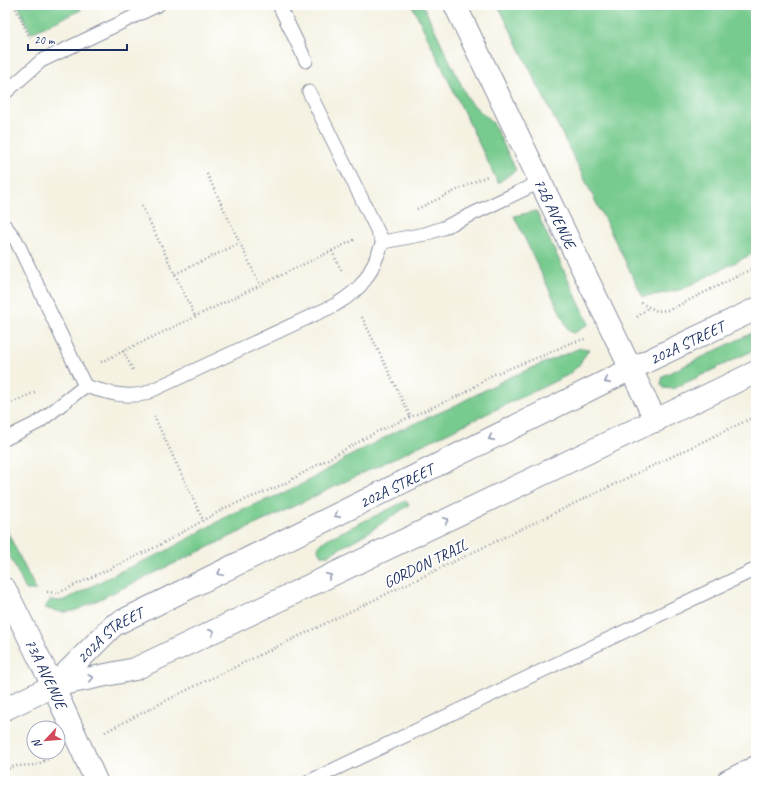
<svg xmlns="http://www.w3.org/2000/svg" width="761" height="786" font-family="Caveat,sans-serif">
  <style>
    .green { fill: #77cb8e; stroke: #497d76 }
    .lines { fill: none; stroke-linecap: round; stroke-linejoin: round }
    .service-casing { stroke: #8890a0; stroke-width: 15 }
    .minor-casing { stroke: #8890a0; stroke-width: 24 }
    .secondary-casing { stroke: #8890a0; stroke-width: 24 }
    .path { stroke: #8890a0; stroke-width: 2.5; stroke-dasharray: 1 3; stroke-linecap: butt }
    .service { stroke: #fff; stroke-width: 13 }
    .minor { stroke: #fff; stroke-width: 22 }
    .secondary { stroke: #fff; stroke-width: 22 }
    .oneway { stroke: #8d97ae }
    .labels { text-anchor: middle; stroke-width: 3.5; stroke-linejoin: round; paint-order: stroke }
    .street-label { font-size: 16px; fill: #1b2f5e; stroke: #fff }
  </style>
  <rect width="100%" height="100%" fill="#fff"/>
  <filter id="ink" filterUnits="userSpaceOnUse"><feTurbulence type="fractalNoise" baseFrequency=".025" numOctaves="2"/><feDisplacementMap in="SourceGraphic" scale="8" xChannelSelector="R" yChannelSelector="G"/><feConvolveMatrix kernelMatrix="1 2 1 2 8 2 1 2 1" color-interpolation-filters="sRGB"/></filter>
  <filter id="wash" filterUnits="userSpaceOnUse"><feTurbulence type="fractalNoise" baseFrequency=".012" numOctaves="4" result="noise"/><feDisplacementMap in="SourceGraphic" scale="16" xChannelSelector="R" yChannelSelector="G"/><feGaussianBlur stdDeviation="0.9" result="paint"/><feColorMatrix in="noise" values="0 0 0 0 0 0 0 0 0 0 0 0 0 0 0 0 0 1.4 0 .05"/><feComposite in="paint" operator="in"/></filter>
  <g filter="url(#wash)">
    <rect width="100%" height="100%" fill="#f5f2e2"/>
    <g class="green">
      <path d="M18,5H79L81,10L31,33Z"/>
      <path d="M412,5H423L469,101L493,123L516,170L498,183Z"/>
      <path d="M498,5H756V252L680,290L643,297Z"/>
      <path d="M536,211L589,324L574,333L569,331L514,216Z"/>
      <path d="M756,331V349L673,389L664,388L661,384L663,376Z"/>
      <path d="M580,348L589,349L579,365L568,375L79,609C67,614 57,612 45,608L50,600L61,601L67,599L119,572L166,551L233,513L284,493L306,482L348,457L397,431L450,408L508,378Z"/>
      <path d="M406,501L409,505L367,533L328,555H321L318,550L319,545L327,539Z"/>
      <path d="M5,527L36,590H26L5,546Z"/>
    </g>
  </g>
  <g filter="url(#ink)">
    <g class="lines">
      <g class="service-casing">
        <g id="service">
          <path d="M279,5L306,61"/>
          <path d="M309,92L383,242L425,234L443,228L540,182"/>
          <path d="M5,93L41,61L158,5"/>
          <path d="M5,226L16,240L85,386"/>
          <path d="M5,439L39,422L85,386C106,392 123,398 144,394L335,305C366,287 370,274 383,242"/>
          <path d="M310,781L756,569"/>
        </g>
      </g>
      <g class="minor-casing">
        <g id="minor">
          <path id="s1" d="M455,5L656,421"/>
          <path id="s2" d="M5,589L53,686L96,781"/>
          <path d="M728,781L756,767"/>
        </g>
      </g>
      <g class="secondary-casing">
        <g id="secondary">
          <path id="s3" d="M53,686L114,625L631,369L756,309"/>
          <path d="M5,709L53,686L135,669L756,372"/>
        </g>
      </g>
      <g class="path">
        <path d="M14,5L31,40"/>
        <path d="M207,174L260,285"/>
        <path d="M142,206L195,316"/>
        <path d="M417,209L489,175"/>
        <path d="M332,251L341,270"/>
        <path d="M175,274L240,243"/>
        <path d="M641,303L657,311L669,310L756,267"/>
        <path d="M362,317L410,416"/>
        <path d="M637,317L649,307"/>
        <path d="M123,351L133,370"/>
        <path d="M101,362L356,239"/>
        <path d="M5,406L37,391"/>
        <path d="M154,416L203,520"/>
        <path d="M47,592L58,593L156,547L227,507L282,485L376,432L465,393L492,375L547,354L570,343L585,339"/>
        <path d="M105,732L185,691L756,416"/>
        <path d="M5,770L15,766L36,765L54,756"/>
      </g>
      <use href="#service" class="service"/>
      <use href="#minor" class="minor"/>
      <use href="#secondary" class="secondary"/>
    </g>
    <defs><path id="oneway-chevron" d="M-2-3.5L2.5 0L-2 3.5" fill="none" stroke-width="1.6" stroke-linecap="round" stroke-linejoin="round"/></defs>
    <g class="oneway">
      <use href="#oneway-chevron" transform="translate(607 381) rotate(154)"/>
      <use href="#oneway-chevron" transform="translate(491 438) rotate(154)"/>
      <use href="#oneway-chevron" transform="translate(337 515) rotate(154)"/>
      <use href="#oneway-chevron" transform="translate(446 520) rotate(-25)"/>
      <use href="#oneway-chevron" transform="translate(220 573) rotate(154)"/>
      <use href="#oneway-chevron" transform="translate(329 576) rotate(-25)"/>
      <use href="#oneway-chevron" transform="translate(212 632) rotate(-25)"/>
      <use href="#oneway-chevron" transform="translate(91 678) rotate(-12)"/>
    </g>
  </g>
  <g class="labels">
    <g class="street-label">
      <text dy="6" stroke="none"><textPath href="#s1" startOffset="231">72B AVENUE</textPath></text>
      <text dy="6" stroke="none"><textPath href="#s3" startOffset="725">202A STREET</textPath></text>
      <text dy="6" stroke="none"><textPath href="#s3" startOffset="401">202A STREET</textPath></text>
      <text transform="translate(425 563) rotate(-26)" y="6">GORDON TRAIL</text>
      <text dy="6" stroke="none"><textPath href="#s3" startOffset="77">202A STREET</textPath></text>
      <text dy="6" stroke="none"><textPath href="#s2" startOffset="94">73A AVENUE</textPath></text>
    </g>
  </g>
  <rect width="761" height="786" fill="none" stroke="#fff" stroke-width="20"/>
  <g transform="translate(46 740) rotate(244)"><circle r="19" fill="#ffffff" stroke="#a4acbf"/>
  <path d="M0-3L7 15L0 10L-7 15Z" fill="#d1495b"/>
  <text y="-6" font-size="11" font-weight="bold" text-anchor="middle" fill="#1b2f5e">N</text>
  </g>
  <path d="M28 44v6h99v-6" fill="none" stroke="#1b2f5e" stroke-width="2"/>
  <text x="34" y="44" font-size="12" fill="#1b2f5e" stroke="#ffffff" stroke-width="3" paint-order="stroke">20 m</text>
</svg>
